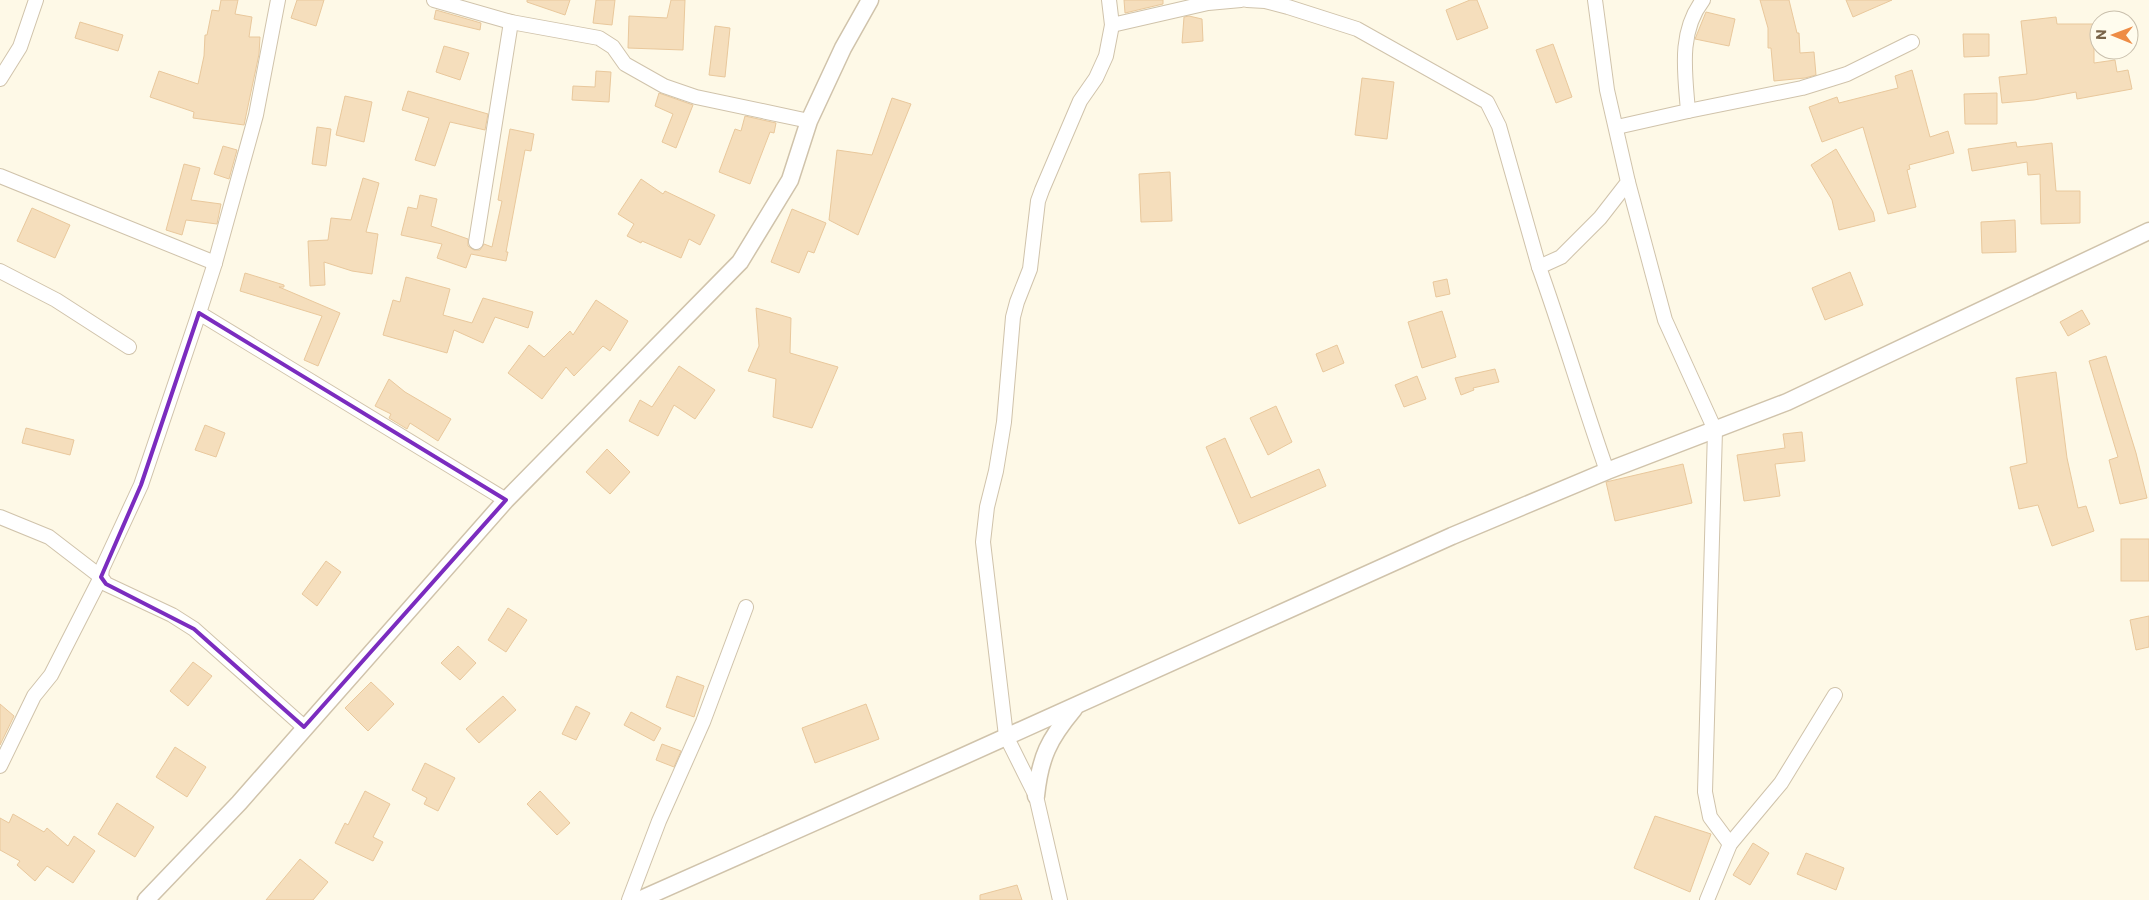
<svg xmlns="http://www.w3.org/2000/svg" width="2149" height="900" font-family="Commissioner,sans-serif">
  <style>
    .building { fill: #f5debc; stroke: #e9c89c }
    .lines { fill: none; stroke-linecap: round; stroke-linejoin: round }
    .minor-casing { stroke: #d0c3ab; stroke-width: 16 }
    .tertiary-casing { stroke: #d0c3ab; stroke-width: 19 }
    .minor { stroke: #fff; stroke-width: 14 }
    .tertiary { stroke: #fff; stroke-width: 16 }
    .marked { fill: none; stroke: #7b2cbf; stroke-width: 4; stroke-linejoin: round }
  </style>
  <rect width="100%" height="100%" fill="#fef9e7"/>
  <g class="building">
    <path d="M221,0H238L235,14L252,17L249,37H260L259,54L244,125L193,118L194,112L150,97L159,71L198,84L204,56L205,35H207L212,10L219,11Z"/>
    <path d="M297,0H324L316,26L291,18Z"/>
    <path d="M527,0H570L565,15L527,2Z"/>
    <path d="M596,0H615L612,25L593,23Z"/>
    <path d="M671,0H685L683,50L628,48L629,16L667,18Z"/>
    <path d="M1124,0H1163V4L1125,13Z"/>
    <path d="M1470,0H1477L1488,28L1457,40L1446,10Z"/>
    <path d="M1760,0H1789L1797,33H1799L1800,53L1814,52L1816,75L1805,78L1774,81L1771,48H1768V28Z"/>
    <path d="M1846,0H1892L1853,17Z"/>
    <path d="M436,10L481,23L480,30L434,19Z"/>
    <path d="M1706,12L1735,19L1729,46L1695,39Z"/>
    <path d="M1189,16L1202,19L1203,41L1182,43L1184,17Z"/>
    <path d="M2056,17L2057,24H2094V63L2115,60L2117,72L2128,70L2132,89L2077,99L2076,92L2034,100L2002,103L1999,77L2027,74L2021,21Z"/>
    <path d="M80,22L123,35L118,51L75,38Z"/>
    <path d="M715,26L730,28L725,77L709,75Z"/>
    <path d="M1963,34H1989V56L1964,57Z"/>
    <path d="M1553,44L1572,97L1556,103L1536,50Z"/>
    <path d="M444,46L469,53L460,80L436,72Z"/>
    <path d="M1912,70L1930,137L1948,131L1954,153L1909,165L1910,169L1907,170L1916,207L1888,214L1863,127L1822,142L1809,107L1837,97L1839,103L1898,88L1895,76Z"/>
    <path d="M596,71L611,72L609,102L572,100L573,86L595,87Z"/>
    <path d="M1362,78L1394,82L1387,139L1355,135Z"/>
    <path d="M408,91L488,114L485,130L450,122L435,166L415,160L429,118L402,110Z"/>
    <path d="M659,93L693,105L676,148L662,142L673,114L655,106Z"/>
    <path d="M1997,93V124H1965L1964,94Z"/>
    <path d="M345,96L372,102L364,142L336,135Z"/>
    <path d="M892,98L911,104L858,235L829,220L837,150L872,155Z"/>
    <path d="M745,116L776,123L774,133L770,132L750,184L719,172L735,129L741,131Z"/>
    <path d="M317,127L331,129L326,166L312,164Z"/>
    <path d="M510,129L534,134L531,151L525,150L506,252H508L506,261L471,254L466,268L437,258L442,244L401,235L408,207L417,209L420,195L437,199L431,226L468,239V246L474,250H480L484,244L492,247L502,201L498,200Z"/>
    <path d="M2016,142L2017,147L2052,143L2056,191H2080V223L2041,224L2040,174L2028,175L2027,162L1972,171L1968,149Z"/>
    <path d="M223,146L237,150L229,179L214,174Z"/>
    <path d="M1836,149L1873,212L1875,221L1839,230L1832,200L1811,165Z"/>
    <path d="M184,164L200,168L191,200L221,204L217,224L186,220L182,235L166,230Z"/>
    <path d="M1170,172L1172,221L1141,222L1139,174Z"/>
    <path d="M363,178L379,183L366,232L378,234L372,274L352,271L324,262L325,285L310,286L308,241L328,240L331,218L351,220Z"/>
    <path d="M641,179L663,194L665,191L715,215L700,245L689,239L681,258L642,241L641,243L627,236L634,224L618,214Z"/>
    <path d="M32,208L70,225L55,258L17,241Z"/>
    <path d="M792,209L826,223L814,253L808,251L799,273L771,262Z"/>
    <path d="M2015,220L2016,252L1982,253L1981,222Z"/>
    <path d="M1850,272L1863,305L1825,320L1812,288Z"/>
    <path d="M245,273L284,285V287H279L340,313L318,366L304,360L322,316L240,291Z"/>
    <path d="M406,277L450,289L443,315L472,323L483,298L533,312L528,328L495,317L483,343L454,330L447,353L383,335L393,300L400,302Z"/>
    <path d="M1447,279L1450,294L1436,297L1433,282Z"/>
    <path d="M596,300L628,321L610,351L603,346L574,376L566,367L542,399L508,373L529,345L544,357L570,331L573,335Z"/>
    <path d="M756,308L791,318L790,353L838,367L812,428L773,417L776,379L748,371L759,346Z"/>
    <path d="M2082,310L2090,324L2068,336L2060,322Z"/>
    <path d="M1442,311L1456,357L1422,368L1408,322Z"/>
    <path d="M1337,345L1344,363L1323,372L1316,354Z"/>
    <path d="M2106,356L2136,453L2147,498L2120,504L2109,460L2118,457L2089,361Z"/>
    <path d="M679,366L715,390L695,419L674,405L658,436L629,421L640,400L652,407Z"/>
    <path d="M1495,369L1499,382L1473,388L1474,390L1461,395L1455,378Z"/>
    <path d="M2056,372L2067,458L2078,508L2086,506L2094,531L2052,546L2038,505L2019,509L2010,467L2027,463L2016,378Z"/>
    <path d="M1417,376L1426,399L1404,407L1395,385Z"/>
    <path d="M389,379L405,392L451,419L438,441L410,423L407,429L389,418L391,414L375,406Z"/>
    <path d="M1276,406L1292,442L1268,455L1250,418Z"/>
    <path d="M205,425L225,433L216,457L195,450Z"/>
    <path d="M26,428L74,440L70,455L22,443Z"/>
    <path d="M1802,432L1805,461L1775,464L1780,496L1744,501L1737,455L1785,448L1783,434Z"/>
    <path d="M1225,438L1251,498L1319,469L1326,486L1239,524L1206,447Z"/>
    <path d="M607,449L630,472L610,494L586,472Z"/>
    <path d="M1683,464L1692,503L1615,521L1606,482Z"/>
    <rect x="2121" y="539" width="28" height="42"/>
    <path d="M326,561L341,572L317,606L302,594Z"/>
    <path d="M508,608L527,620L506,652L488,640Z"/>
    <path d="M2149,616V647L2136,650L2130,620Z"/>
    <path d="M458,646L476,663L460,680L441,663Z"/>
    <path d="M193,662L212,676L188,706L170,691Z"/>
    <path d="M677,676L704,686L694,717L666,707Z"/>
    <path d="M371,682L394,704L368,731L345,708Z"/>
    <path d="M503,696L516,710L479,743L466,729Z"/>
    <path d="M0,704L14,716L0,745Z"/>
    <path d="M866,704L879,739L815,763L802,728Z"/>
    <path d="M576,706L590,713L576,740L562,734Z"/>
    <path d="M631,712L661,728L654,741L624,725Z"/>
    <path d="M662,744L681,751L674,767L656,760Z"/>
    <path d="M175,747L206,767L187,797L156,777Z"/>
    <path d="M425,763L455,778L438,811L424,804L427,798L412,790Z"/>
    <path d="M365,791L390,804L373,837L383,842L373,861L335,843L345,823L348,825Z"/>
    <path d="M540,791L570,823L557,835L527,804Z"/>
    <path d="M117,803L154,827L135,857L98,834Z"/>
    <path d="M13,814L44,832L47,828L68,846L74,836L95,851L73,883L47,866L35,881L17,865L20,861L0,850V818L9,823Z"/>
    <path d="M1655,816L1711,834L1690,892L1634,868Z"/>
    <path d="M1753,843L1769,853L1750,885L1733,875Z"/>
    <path d="M1806,853L1844,868L1836,890L1797,874Z"/>
    <path d="M300,859L328,882L313,900H266Z"/>
    <path d="M1017,885L1022,900H980V895Z"/>
  </g>
  <g class="lines">
    <g class="minor-casing">
      <g id="minor">
        <path d="M278,0L256,115L215,263L199,313L506,500"/>
        <path d="M434,0L511,22L599,38L613,47L625,64L664,86L696,97L809,121"/>
        <path d="M1247,0L1265,1L1288,7L1357,29L1487,102L1499,126L1539,267"/>
        <path d="M1595,0L1607,90L1628,182L1600,218L1561,257L1539,267C1563,334 1583,403 1607,471"/>
        <path d="M1112,25L1208,3L1241,0"/>
        <path d="M0,79L20,47L36,0"/>
        <path d="M1688,111L1802,88L1847,74L1912,42"/>
        <path d="M1617,127L1688,111C1685,73 1678,32 1703,0"/>
        <path d="M0,176L215,263"/>
        <path d="M1628,182L1665,320L1715,430L1705,792L1710,817L1730,844"/>
        <path d="M476,242L511,22"/>
        <path d="M0,271L56,300L129,347"/>
        <path d="M199,313L141,485L102,569L101,577L106,584L172,615L194,629L304,727"/>
        <path d="M0,517L49,537L101,577L51,675L34,696L0,766"/>
        <path d="M629,900L659,821L703,722L746,607"/>
        <path d="M1060,900L1036,796L1006,736L983,542L987,507L996,471L1004,422L1013,317L1017,302L1030,269L1038,201L1042,190L1080,101L1096,78L1106,56L1112,25L1109,0"/>
        <path d="M1707,900L1730,844L1781,783L1835,695"/>
      </g>
    </g>
    <g class="tertiary-casing">
      <g id="tertiary">
        <path d="M1036,796C1040,757 1049,739 1074,709"/>
        <path d="M146,900L239,803L506,500L740,262L790,180L809,121L843,48L870,0"/>
        <path d="M639,900L957,759L1452,536L1607,471L1787,402L2149,231"/>
      </g>
    </g>
    <use href="#minor" class="minor"/>
    <use href="#tertiary" class="tertiary"/>
  </g>
  <path class="marked" d="M199,313L506,500L304,727L194,629L106,584L101,577L141,485Z"/>
  <g transform="translate(2114 35) rotate(271)"><circle r="24" fill="#fffcee" stroke="#c9bfac"/>
  <path d="M0-4L9 19L0 12L-9 19Z" fill="#ee8c45"/>
  <text y="-8" font-size="14" font-weight="bold" text-anchor="middle" fill="#796449">N</text>
  </g>
</svg>
